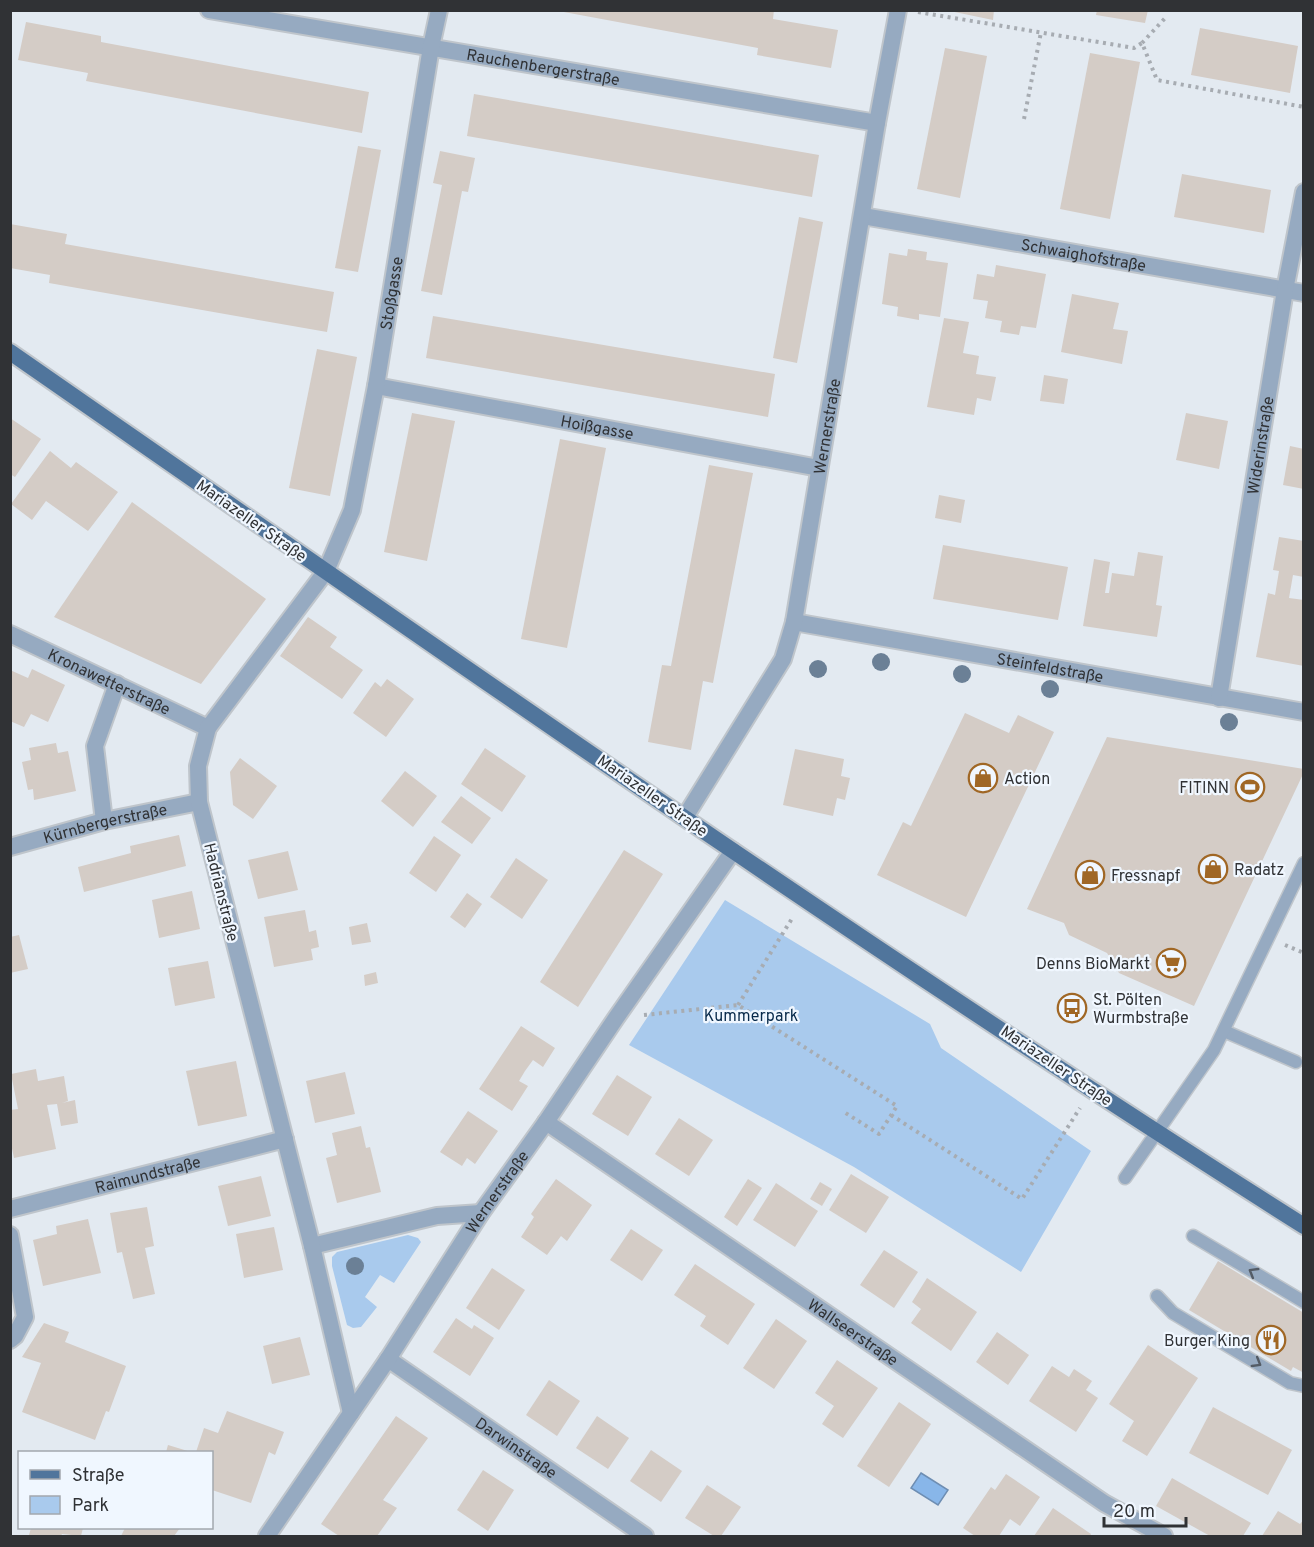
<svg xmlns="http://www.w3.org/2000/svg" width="1314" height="1547" font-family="Overpass,sans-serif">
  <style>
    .green { fill: #a9caed }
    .water { fill: #88b6e9; stroke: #6e8eb3; stroke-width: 1.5 }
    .building { fill: #d4ccc6 }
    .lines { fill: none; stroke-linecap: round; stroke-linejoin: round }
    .service-casing { stroke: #bfc5cb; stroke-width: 15 }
    .minor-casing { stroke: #bfc5cb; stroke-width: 20 }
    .primary-casing { stroke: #bfc5cb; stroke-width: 20 }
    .path { stroke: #a7acb2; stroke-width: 4; stroke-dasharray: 3 4.5; stroke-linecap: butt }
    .service { stroke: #96aac1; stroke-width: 12 }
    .minor { stroke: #96aac1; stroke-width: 16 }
    .primary { stroke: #50759c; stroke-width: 16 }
    .tree { fill: #6b8096 }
    .oneway { stroke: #545c66 }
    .labels { text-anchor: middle; stroke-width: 4.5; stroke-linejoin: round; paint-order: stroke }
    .street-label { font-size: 16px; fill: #303235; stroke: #f0f7ff }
    .poi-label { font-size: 16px; fill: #303235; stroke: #f0f7ff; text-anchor: start }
    .park-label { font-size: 16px; fill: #082a4b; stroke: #f0f7ff }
  </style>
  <rect width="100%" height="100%" fill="#e3eaf1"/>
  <g class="green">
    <path d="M725,900L930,1024L941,1048L1091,1151L1021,1272L854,1167L629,1045Z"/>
    <path d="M408,1235L418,1238L421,1242L394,1283L380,1275L365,1297L377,1307L361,1327L353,1328L347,1325L332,1266V1257L337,1252Z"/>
  </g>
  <path class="water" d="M921,1473L948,1490L938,1505L911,1488Z"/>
  <g class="building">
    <path d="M553,10H774L773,19L838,30L831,68L757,55L758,48Z"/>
    <path d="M945,10H994L993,20Z"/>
    <path d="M1097,10H1148L1145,23L1096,15Z"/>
    <path d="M26,22L101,36V42L369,92L362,133L86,81L88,73L18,60Z"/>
    <path d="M1200,28L1298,46L1290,93L1191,75Z"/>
    <path d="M945,48L987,56L960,198L917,189Z"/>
    <path d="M1090,53L1140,62L1110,219L1060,209Z"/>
    <path d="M474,94L819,155L812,197L467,136Z"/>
    <path d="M358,146L381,150L358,272L335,268Z"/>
    <path d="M440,151L475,158L468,192L462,191L442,295L421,291L442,185L433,183Z"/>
    <path d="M1182,174L1271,190L1264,233L1174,217Z"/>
    <path d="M799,217L823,222L797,363L773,358Z"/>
    <path d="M10,224L67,234L65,244L334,292L327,332L49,283L50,275L10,268Z"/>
    <path d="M908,249L927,252L926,260L948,263L940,317L919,314V320L897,316L898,307L882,304L889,253L907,256Z"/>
    <path d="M996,265L1046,274L1036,328L1021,326L1019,335L1000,332L1002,321L985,318L988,301L973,299L977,274L994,277Z"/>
    <path d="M1072,294L1119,303L1113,329L1128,331L1122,364L1061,352Z"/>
    <path d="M433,316L775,374L768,417L426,358Z"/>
    <path d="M944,318L969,322L963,353L979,356L976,374L996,377L991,401L977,398L974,415L927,407Z"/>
    <path d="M317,349L357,357L330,496L289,488Z"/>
    <path d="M1044,375L1068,379L1064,404L1040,401Z"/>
    <path d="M412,413L455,421L427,561L384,552Z"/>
    <path d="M1186,413L1228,421L1219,469L1176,460Z"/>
    <path d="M10,418L41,439L15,477L10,474Z"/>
    <path d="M560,439L606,448L567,648L521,639Z"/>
    <path d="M1290,446L1304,449V489L1283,485Z"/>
    <path d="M50,451L71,468L76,462L118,492L88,531L46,501L32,520L11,504Z"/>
    <path d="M709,465L753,473L713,683L703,681L691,750L648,742L662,665L671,666Z"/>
    <path d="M939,495L965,500L961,523L935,518Z"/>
    <path d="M132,502L266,599L201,684L54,617Z"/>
    <path d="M1279,537L1304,541V577L1293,575L1289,598L1304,600V666L1256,657L1268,593L1275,595L1279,571L1273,570Z"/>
    <path d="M943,545L1068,567L1058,620L933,599Z"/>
    <path d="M1138,552L1163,556L1156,605L1162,606L1157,637L1083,626L1094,559L1110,562L1105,593H1109L1112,573L1134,576Z"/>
    <path d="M308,617L337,637L330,647L363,670L342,699L280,656Z"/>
    <path d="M32,669L65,685L48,722L31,714L24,727L10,721V670L28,678Z"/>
    <path d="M387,679L414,699L386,737L353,713L375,682L381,687Z"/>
    <path d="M965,713L1009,733L1018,715L1054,732L966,917L877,875L903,822L911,826Z"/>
    <path d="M1107,737L1304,769V772L1194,1006L1119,973L1107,953L1069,935L1064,923L1027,909Z"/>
    <path d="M56,743L58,753L68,751L76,791L34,800L33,789L28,790L22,762L31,760L29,748Z"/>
    <path d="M485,748L526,776L502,812L461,784Z"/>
    <path d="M795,749L844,759L841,776L850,778L845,800L837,798L833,816L783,805Z"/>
    <path d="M240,758L277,786L253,819L233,805L230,772Z"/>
    <path d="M405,771L437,796L413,827L381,801Z"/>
    <path d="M461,796L491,818L472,844L441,822Z"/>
    <path d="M179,835L186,866L84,892L78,867L131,853L130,846Z"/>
    <path d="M434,836L461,855L436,892L409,873Z"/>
    <path d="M624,850L663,874L578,1007L540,982Z"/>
    <path d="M288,851L298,890L258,899L248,860Z"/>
    <path d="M516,858L548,880L522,919L490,897Z"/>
    <path d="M192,891L200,929L159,938L152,900Z"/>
    <path d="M467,893L482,904L465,928L450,917Z"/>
    <path d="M305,910L309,932L316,930L319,947L311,949L313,960L274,967L264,917Z"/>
    <path d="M367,923L371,942L352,945L349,927Z"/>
    <path d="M19,935L28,969L10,973V937Z"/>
    <path d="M208,961L215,998L175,1006L168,968Z"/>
    <path d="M376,972L378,983L365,986L364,975Z"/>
    <path d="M521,1026L555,1048L543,1067L533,1060L525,1071L519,1081L528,1086L512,1111L479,1089Z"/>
    <path d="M236,1061L247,1116L198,1126L186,1071Z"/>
    <path d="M36,1069L38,1081L64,1076L68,1101L62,1103L75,1100L78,1123L61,1126L57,1104L47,1105L56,1149L14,1158L10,1139V1110L18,1109L11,1074Z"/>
    <path d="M345,1072L355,1114L315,1123L306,1081Z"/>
    <path d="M617,1075L652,1097L628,1136L592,1114Z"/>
    <path d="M468,1111L498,1131L475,1164L467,1158L462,1166L440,1152Z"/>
    <path d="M679,1118L713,1140L689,1176L655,1154Z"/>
    <path d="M361,1126L366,1148L370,1147L381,1192L337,1203L326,1158L337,1155L332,1133Z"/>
    <path d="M851,1174L889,1197L866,1233L829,1210Z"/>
    <path d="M261,1176L271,1216L228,1226L218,1186Z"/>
    <path d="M556,1179L592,1205L567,1241L561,1236L547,1255L521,1237L534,1217L531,1214Z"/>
    <path d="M748,1179L762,1188L737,1226L724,1217Z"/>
    <path d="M820,1182L832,1189L822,1206L810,1199Z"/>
    <path d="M776,1183L818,1211L795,1247L753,1220Z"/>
    <path d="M147,1207L154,1246L145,1248L155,1294L133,1299L122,1252L117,1253L110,1213Z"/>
    <path d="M88,1219L101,1273L43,1286L33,1240L57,1234L56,1226Z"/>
    <path d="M274,1227L283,1270L244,1278L236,1234Z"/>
    <path d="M631,1229L663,1250L642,1281L610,1260Z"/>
    <path d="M884,1250L918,1272L894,1308L860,1285Z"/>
    <path d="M1218,1261L1304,1313V1373L1293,1367L1291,1371L1189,1310Z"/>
    <path d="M695,1264L755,1304L728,1345L700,1326L706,1316L674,1295Z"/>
    <path d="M492,1268L525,1290L499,1330L466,1308Z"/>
    <path d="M927,1278L977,1312L951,1351L911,1323L921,1309L912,1302Z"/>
    <path d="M456,1318L472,1329L474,1325L494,1338L470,1376L433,1352Z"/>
    <path d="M776,1319L807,1341L774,1389L743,1368Z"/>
    <path d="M44,1323L69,1332L65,1342L126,1366L109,1412L106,1411L95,1440L22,1412L41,1363L22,1357Z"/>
    <path d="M997,1332L1029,1355L1008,1385L976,1362Z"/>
    <path d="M300,1337L310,1375L272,1384L263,1346Z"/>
    <path d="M1148,1345L1198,1378L1147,1456L1122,1441L1134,1421L1109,1404Z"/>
    <path d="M837,1360L878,1388L843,1438L822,1424L834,1406L815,1393Z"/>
    <path d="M1052,1366L1069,1377L1074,1369L1092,1381L1086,1390L1098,1398L1076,1432L1029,1401Z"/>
    <path d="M549,1380L580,1401L557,1436L526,1415Z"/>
    <path d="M899,1402L931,1424L889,1487L857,1466Z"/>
    <path d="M1213,1407L1292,1450L1268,1495L1189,1453Z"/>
    <path d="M227,1411L284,1432L275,1455L269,1452L251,1503L212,1490V1452H196L204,1428L218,1433Z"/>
    <path d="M396,1416L428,1438L383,1500L397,1508L377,1536H339L321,1524Z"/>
    <path d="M597,1416L629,1438L608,1469L576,1448Z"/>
    <path d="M168,1445L191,1452H166Z"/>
    <path d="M651,1450L682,1471L661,1502L630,1481Z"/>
    <path d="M483,1470L514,1490L488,1531L457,1510Z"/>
    <path d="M1006,1474L1040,1497L1020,1526L1010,1519L999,1536H975L963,1528L991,1487L995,1490Z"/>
    <path d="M1172,1478L1251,1523L1243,1536H1210L1156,1506Z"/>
    <path d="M707,1485L741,1507L721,1536H714L685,1518Z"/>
    <path d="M1053,1508L1091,1534L1090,1536H1034Z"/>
    <path d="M1278,1511L1300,1524L1304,1519V1536H1262Z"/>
    <path d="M31,1528H83L81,1536L62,1534L61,1536H35L29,1535Z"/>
    <path d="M125,1528H180L174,1536H121Z"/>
  </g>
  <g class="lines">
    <g class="service-casing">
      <g id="service">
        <path d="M1224,1031L1296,1062"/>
        <path d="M1125,1178L1214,1050L1304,863"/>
        <path d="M1193,1236L1304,1302"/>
        <path d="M1157,1296L1173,1313L1290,1383L1304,1386"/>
      </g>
    </g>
    <g class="minor-casing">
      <g id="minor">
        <path id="s1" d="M209,10L877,123"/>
        <path id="s2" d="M863,216L1304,293"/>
        <path id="s3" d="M376,386L819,468"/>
        <path id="s4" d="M794,622L1304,712"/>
        <path id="s5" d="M10,634L208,728"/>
        <path id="s6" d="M1219,698L1285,290L1304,192"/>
        <path id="s7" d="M685,817L783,659L794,622L877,123L898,10"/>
        <path d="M104,821L95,746L117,684"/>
        <path id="s8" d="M10,847L104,821L199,802"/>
        <path id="s9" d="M546,1122L1104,1503L1164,1536"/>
        <path id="s10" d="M10,1209L285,1139"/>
        <path d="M10,1235L25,1317L15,1336L10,1340"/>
        <path d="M312,1246L437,1216L481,1213"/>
        <path id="s11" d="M388,1359L645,1536"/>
        <path id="s12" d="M351,1413L312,1246L199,802L198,766L208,728L326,571L352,510L376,386L431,47L439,10"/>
        <path id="s13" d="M267,1536L388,1359L481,1213L546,1122L616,1018L733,851"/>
      </g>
    </g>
    <g class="primary-casing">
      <path id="primary" d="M10,352C438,649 864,948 1304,1226"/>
    </g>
    <g class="path">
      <path d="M918,12L1134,48L1142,43L1157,80L1304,107"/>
      <path d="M1142,43L1167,16"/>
      <path d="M1024,119L1041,32"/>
      <path d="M1285,945L1304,953"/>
      <path d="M738,1005L793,917"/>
      <path d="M644,1015L738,1005L897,1106L879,1134L844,1112"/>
      <path d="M891,1115L1022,1199L1080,1108"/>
    </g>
    <use href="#service" class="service"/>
    <use href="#minor" class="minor"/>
    <use href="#primary" class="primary"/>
  </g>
  <g class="tree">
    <circle cx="881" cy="662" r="9"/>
    <circle cx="818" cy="669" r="9"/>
    <circle cx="962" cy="674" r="9"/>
    <circle cx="1050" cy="689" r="9"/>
    <circle cx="1229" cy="722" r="9"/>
    <circle cx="355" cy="1266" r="9"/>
  </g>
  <defs><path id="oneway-chevron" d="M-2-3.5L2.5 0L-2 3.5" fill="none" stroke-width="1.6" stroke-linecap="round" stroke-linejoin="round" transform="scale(1.5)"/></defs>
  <g class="oneway">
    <use href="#oneway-chevron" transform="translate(1253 1272) rotate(-149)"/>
    <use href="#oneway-chevron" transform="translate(1257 1363) rotate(31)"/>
  </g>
  <defs>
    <g id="shop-ring" transform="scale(1.5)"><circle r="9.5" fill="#f0f7ff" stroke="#a06725" stroke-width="1.5"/><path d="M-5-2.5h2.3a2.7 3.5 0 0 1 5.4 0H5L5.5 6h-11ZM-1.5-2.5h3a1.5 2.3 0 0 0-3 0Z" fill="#a06725"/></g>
    <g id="stadium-ring" transform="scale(1.5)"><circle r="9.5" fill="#f0f7ff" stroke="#a06725" stroke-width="1.5"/><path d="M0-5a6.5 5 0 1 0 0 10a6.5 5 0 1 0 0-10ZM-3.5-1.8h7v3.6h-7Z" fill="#a06725"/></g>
    <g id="supermarket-ring" transform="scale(1.5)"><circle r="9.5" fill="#f0f7ff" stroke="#a06725" stroke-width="1.5"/><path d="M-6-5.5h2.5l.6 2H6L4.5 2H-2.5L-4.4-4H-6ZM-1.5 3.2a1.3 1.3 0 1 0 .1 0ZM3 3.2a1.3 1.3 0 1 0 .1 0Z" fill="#a06725"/></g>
    <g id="bus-ring" transform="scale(1.5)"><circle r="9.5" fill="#f0f7ff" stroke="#a06725" stroke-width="1.5"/><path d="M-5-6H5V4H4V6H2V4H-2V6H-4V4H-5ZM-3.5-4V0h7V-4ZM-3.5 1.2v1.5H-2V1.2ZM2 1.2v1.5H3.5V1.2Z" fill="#a06725"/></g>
    <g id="restaurant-ring" transform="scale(1.5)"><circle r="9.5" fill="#f0f7ff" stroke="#a06725" stroke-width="1.5"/><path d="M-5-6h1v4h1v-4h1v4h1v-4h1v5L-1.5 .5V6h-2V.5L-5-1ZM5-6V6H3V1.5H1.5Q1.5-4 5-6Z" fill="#a06725"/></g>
  </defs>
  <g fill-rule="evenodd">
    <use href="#shop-ring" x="983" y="778"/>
    <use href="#stadium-ring" x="1250" y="787"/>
    <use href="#shop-ring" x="1213" y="869"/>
    <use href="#shop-ring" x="1090" y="875"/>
    <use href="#supermarket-ring" x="1171" y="963"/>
    <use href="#bus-ring" x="1072" y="1008"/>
    <use href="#restaurant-ring" x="1271" y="1340"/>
  </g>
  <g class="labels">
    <g class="street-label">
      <text dy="6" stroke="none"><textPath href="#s1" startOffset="339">Rauchenbergerstraße</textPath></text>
      <text dy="6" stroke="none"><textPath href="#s2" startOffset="224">Schwaighofstraße</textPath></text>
      <text dy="6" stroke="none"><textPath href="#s12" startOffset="1188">Stoßgasse</textPath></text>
      <text dy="6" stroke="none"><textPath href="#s3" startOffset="225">Hoißgasse</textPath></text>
      <text dy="6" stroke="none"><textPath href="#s7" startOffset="423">Wernerstraße</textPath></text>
      <text dy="6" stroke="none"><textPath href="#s6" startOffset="256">Widerinstraße</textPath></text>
      <text transform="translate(252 520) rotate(35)" y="6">Mariazeller Straße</text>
      <text dy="6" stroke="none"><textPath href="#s4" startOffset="260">Steinfeldstraße</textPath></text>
      <text dy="6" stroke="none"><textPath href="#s5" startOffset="110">Kronawetterstraße</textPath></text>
      <text transform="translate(653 795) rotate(35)" y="6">Mariazeller Straße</text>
      <text dy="6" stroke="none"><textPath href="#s8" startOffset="98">Kürnbergerstraße</textPath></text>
      <text transform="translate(222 892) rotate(76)" y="6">Hadrianstraße</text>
      <text transform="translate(1057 1065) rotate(34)" y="6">Mariazeller Straße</text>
      <text dy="6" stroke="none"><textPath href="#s10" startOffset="142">Raimundstraße</textPath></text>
      <text dy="6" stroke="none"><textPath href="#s13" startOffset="414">Wernerstraße</textPath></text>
      <text dy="6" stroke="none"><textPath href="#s9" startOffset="372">Wallseerstraße</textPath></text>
      <text dy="6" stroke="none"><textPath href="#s11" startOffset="156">Darwinstraße</textPath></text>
    </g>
    <g class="poi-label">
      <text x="1004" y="784">Action</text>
      <text x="1229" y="793" text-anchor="end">FITINN</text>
      <text x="1234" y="875">Radatz</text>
      <text x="1111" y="881">Fressnapf</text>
      <text x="1150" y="969" text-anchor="end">Denns BioMarkt</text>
      <text x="1093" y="1005">St. Pölten<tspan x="1093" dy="18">Wurmbstraße</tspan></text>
      <text x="1250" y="1346" text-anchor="end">Burger King</text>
    </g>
    <g class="park-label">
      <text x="751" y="1021">Kummerpark</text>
    </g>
  </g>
  <rect width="1314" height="1547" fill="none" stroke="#303235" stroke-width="24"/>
  <rect x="18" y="1451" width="195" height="78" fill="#f0f7ff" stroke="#a3a8ae" stroke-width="1.5"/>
  <rect x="30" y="1470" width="30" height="9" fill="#50759c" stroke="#a3a8ae" stroke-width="1.5"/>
  <text x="72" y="1481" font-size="18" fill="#303235">Straße</text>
  <rect x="30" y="1496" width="30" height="18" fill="#a9caed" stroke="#a3a8ae" stroke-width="1.5"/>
  <text x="72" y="1511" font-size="18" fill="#303235">Park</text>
  <path d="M1104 1517v9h82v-9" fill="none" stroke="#303235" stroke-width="3"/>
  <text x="1113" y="1517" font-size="18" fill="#303235" stroke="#f0f7ff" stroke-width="4.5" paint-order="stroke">20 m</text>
</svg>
